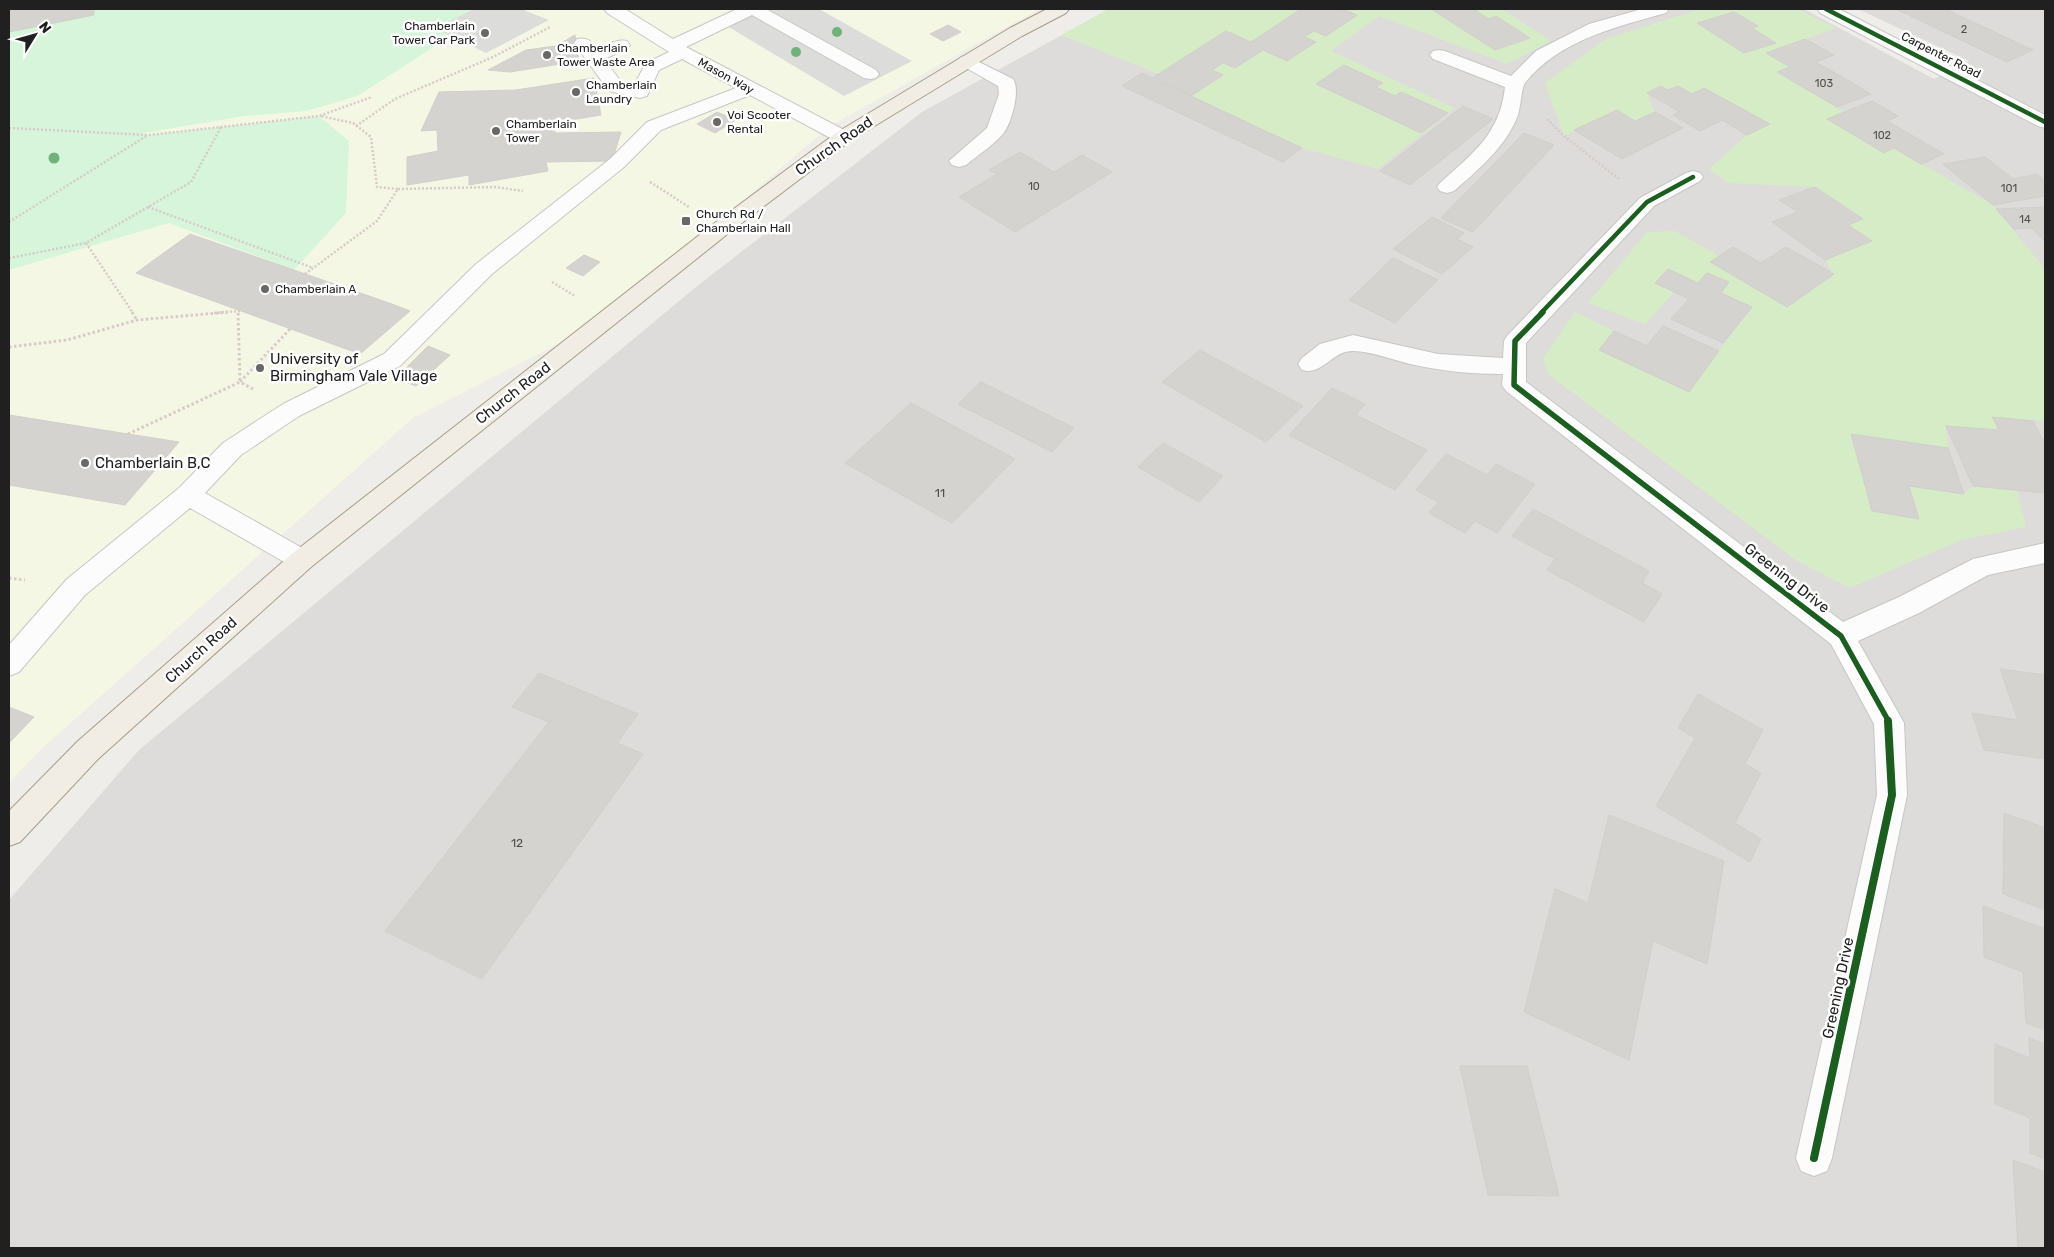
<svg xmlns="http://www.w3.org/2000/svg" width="2054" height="1257" font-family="Rubik,sans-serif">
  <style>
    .residential { fill: #dddcda }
    .education { fill: #f5f7e5 }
    .religious { fill: #dcdcda }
    .grass { fill: #d6ecc7 }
    .park { fill: #d6f5da }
    .building { fill: #d5d3d0; stroke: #d1cfca }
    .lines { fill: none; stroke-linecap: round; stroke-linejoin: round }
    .minor-casing { stroke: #c7c6c5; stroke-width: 2 }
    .major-casing { stroke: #a59e85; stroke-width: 2 }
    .path-far1 { stroke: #d7cbc7; stroke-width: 2.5; stroke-dasharray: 2 2; stroke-linecap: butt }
    .path { stroke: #d7cbc7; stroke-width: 3; stroke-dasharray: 2.5 2.5; stroke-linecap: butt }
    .minor { fill: #fcfcfc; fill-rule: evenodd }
    .major { fill: #f1ede5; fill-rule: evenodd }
    .cycleway-far2-casing { stroke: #fff; stroke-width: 7 }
    .cycleway-far1-casing { stroke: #fff; stroke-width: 9 }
    .cycleway-casing { stroke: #fff; stroke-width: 11 }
    .cycleway-far2 { stroke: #1b5e20; stroke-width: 4.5 }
    .cycleway-far1 { stroke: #1b5e20; stroke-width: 5.5 }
    .cycleway { stroke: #1b5e20; stroke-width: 8 }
    .tree { fill: #71b27c }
    .poi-dot { fill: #686866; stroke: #fff; stroke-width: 2 }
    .labels { text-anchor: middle; stroke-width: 5; stroke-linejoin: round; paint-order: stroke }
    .far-number-label { font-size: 11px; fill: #4d4d4c }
    .far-poi-label { font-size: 12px; fill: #202020; stroke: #fff; text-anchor: start }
    .far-street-label { font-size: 12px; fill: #202020; stroke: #fff }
    .number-label { font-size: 12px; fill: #4d4d4c }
    .street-label { font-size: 15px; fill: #202020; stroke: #fff }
    .poi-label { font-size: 15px; fill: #202020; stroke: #fff; text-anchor: start }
  </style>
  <rect width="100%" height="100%" fill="#eeede9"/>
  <path class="residential" d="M1109,9H1804L1934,79L1969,61L1858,9H2045V1248H9V900L139,750L696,287L922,112Z"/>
  <path class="education" d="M9,9H1039L839,121L812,141L609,318L413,418L38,752L9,783Z"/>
  <g class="religious">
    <path d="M474,9H521L549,20L486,53L435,28Z"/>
    <path d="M763,9H819L912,61L844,96L727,26Z"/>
  </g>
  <g class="grass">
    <path d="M1109,9H1502L1551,41L1507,64L1379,16L1331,51L1455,108L1378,169L1302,148L1191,96L1199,90L1061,35Z"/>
    <path d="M1700,9H1797L1836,28L1767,53L1790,67L1777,72L1844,112L1828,119L1884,153L1894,148L1993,205L2045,269V421L1993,417L1999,430L1946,426L1948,448L1851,435L1872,511L1919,519L1909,486L1964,494L1973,486L2017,490L2026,527L1961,540L1850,588L1797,561L1548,374L1543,358L1575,312L1614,331L1599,350L1689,392C1710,363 1730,335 1752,307L1721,293L1729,282L1707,273L1698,283L1668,269L1655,283L1674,292L1645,324L1588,303L1647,232L1675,231L1719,256L1711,262L1787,307L1834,275L1825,260L1871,241L1848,225L1862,219L1815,187L1728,183L1709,169L1747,135L1769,124L1704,88L1692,94L1678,86L1668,90L1647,93L1655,112L1635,121L1574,130L1564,136L1545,83L1606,39Z"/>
  </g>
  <path class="park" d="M9,9H20L18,17L45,9H474L435,28L451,36L359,95L341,101L306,111L244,116L139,134L149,135L319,116L349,141L346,213L294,270L169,223L9,270Z"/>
  <g class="building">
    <path d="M9,9H94V15L9,32Z"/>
    <path d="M1301,9H1342L1357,15L1326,36L1314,31L1304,37L1316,42L1287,61L1263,50L1235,68L1223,63L1212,70L1223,75L1191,96L1152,78L1226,31L1251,42Z"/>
    <path d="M1431,9H1479L1475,10L1489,19L1496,16L1530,38L1495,50Z"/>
    <path d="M1896,9H1945L2033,50L2007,62Z"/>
    <path d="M1734,12L1758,26L1752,28L1776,43L1744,53L1697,23Z"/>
    <path d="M948,25L961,32L943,41L930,34Z"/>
    <path d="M575,35L579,61L510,72L488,70L526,50L556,46Z"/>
    <path d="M1805,39L1834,55L1816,62L1871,94L1837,107L1777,72L1790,67L1766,53Z"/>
    <path d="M1344,65L1383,83L1376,87L1395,96L1401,92L1448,113L1421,133L1316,84Z"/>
    <path d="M1142,73L1302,148L1283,162L1122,86Z"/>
    <path d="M594,78L601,115L553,123L555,133L621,132L612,161L546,162L548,171L469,185V175L407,185V157L438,151L437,130L421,131L439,92L516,90Z"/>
    <path d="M1661,86L1668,90L1678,86L1692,94L1704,88L1770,124L1747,135L1722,120L1700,131L1673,115L1680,112L1647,93Z"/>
    <path d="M1872,101L1898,116L1887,121L1944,154L1921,164L1894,148L1884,153L1827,119Z"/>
    <path d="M1463,106L1493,119L1410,185L1380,171Z"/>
    <path d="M1617,110L1635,121L1655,112L1683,128L1622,159L1574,130Z"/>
    <path d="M717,112L736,120L715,133L697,124Z"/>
    <path d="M1524,133L1554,145L1473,232L1441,218Z"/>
    <path d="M1020,152L1054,172L1082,155L1112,172L1015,232L959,197L997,174L989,170Z"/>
    <path d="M1985,157L2013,179L2037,174L2045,181V196L1993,205L1943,164Z"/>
    <path d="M1815,187L1863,219L1848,225L1872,241L1825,260L1772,222L1798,212L1779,200Z"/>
    <path d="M2045,207V242L2032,228L2014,229L1996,209Z"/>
    <path d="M1432,217L1464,233L1457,239L1473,247L1442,274L1393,249Z"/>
    <path d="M190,234L392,304L410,311L360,354L136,273Z"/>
    <path d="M1733,247L1761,263L1786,247L1834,274L1787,307L1710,262Z"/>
    <path d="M584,255L600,262L583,276L566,268Z"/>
    <path d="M1393,258L1438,280L1395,323L1349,300Z"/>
    <path d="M1668,269L1698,283L1707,273L1729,282L1721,293L1752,307L1723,343L1671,319L1689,299L1655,283Z"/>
    <path d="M1663,326L1719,351L1689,392L1599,350L1614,331L1647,346Z"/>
    <path d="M428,346L450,355L416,386L396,378Z"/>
    <path d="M1200,350L1303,406L1266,442L1162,382Z"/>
    <path d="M981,382L1074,428L1052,452L958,404Z"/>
    <path d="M1332,388L1365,404L1356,415L1427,450L1395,490L1289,435Z"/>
    <path d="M911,403L1015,459L952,523L845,463Z"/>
    <path d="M9,415L128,434L179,442L125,505L9,485Z"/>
    <path d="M1992,417L2033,421L2045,444V493L1973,486L1946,426L1999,430Z"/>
    <path d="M1851,434L1948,448L1964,494L1909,486L1919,519L1872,511Z"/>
    <path d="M1163,443L1223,476L1199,502L1138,467Z"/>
    <path d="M1446,454L1487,475L1496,464L1535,484L1497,533L1475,521L1465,533L1429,513L1438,502L1416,490Z"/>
    <path d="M1533,509L1649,571L1642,583L1662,594L1644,622L1547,570L1555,559L1512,536Z"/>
    <path d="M2000,669L2045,675V759L1984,750L1972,713L2018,720Z"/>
    <path d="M539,673L638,714L617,743L643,754L482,979L385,931L549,722L512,707Z"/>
    <path d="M1698,694L1763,730L1745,764L1761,773L1735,823L1761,839L1750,862L1656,806L1695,738L1678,728Z"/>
    <path d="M9,707L34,717L9,743Z"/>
    <path d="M2004,813L2045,828V910L2003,894Z"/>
    <path d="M1609,815L1724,861L1707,964L1653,941L1629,1060L1524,1012L1555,889L1588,903Z"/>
    <path d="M1983,906L2045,929V1030L2026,1023L2023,972L1984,957Z"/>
    <path d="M2029,1038L2045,1044V1159L2030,1153V1118L1995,1104V1044L2030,1058Z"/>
    <path d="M1460,1066H1527L1559,1196L1488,1195Z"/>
    <path d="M2013,1160L2045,1172V1248H2018Z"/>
  </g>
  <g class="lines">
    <g class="minor-casing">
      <g id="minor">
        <path d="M604,9H625L673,39L737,9H766L876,70L879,74L876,78L870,79L864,78L752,15L686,47L850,133L853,137L850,141L843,143L836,141L750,95L661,130L624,167L492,274L400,366L299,416L241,455L205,493L311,553L315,560L311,567L302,570L293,567L190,508L85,595L19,672L9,676V645L67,579L179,488L223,443L283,404L384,354L476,264L610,159L647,122L736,88L682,59L659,70L647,96L640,98L609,91L574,43L577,39C588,37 591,41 597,49C607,45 616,39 627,41L630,45L627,49L604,59L622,83L634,85L646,63L669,52L607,13Z"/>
        <path d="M1642,9H1669L1666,13C1616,27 1559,40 1525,83C1521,88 1521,111 1516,120C1503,149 1478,170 1454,191L1447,193L1440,191L1437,187L1440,183C1473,153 1500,134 1505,87L1433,59L1430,55L1433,51L1439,50L1445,51L1511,76L1536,51L1589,24Z"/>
        <path d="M1817,9H1839L2045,115V128L2038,126L1820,13Z"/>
        <path d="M967,56L1013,79C1021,90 1011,126 1002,135C992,146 978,155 966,165L959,167L952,165L949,161L987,128L999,94L998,86L961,65L958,61L961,57Z"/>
        <path d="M1693,171L1700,173L1703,177L1700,181L1654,206L1526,343V382L1843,622L1899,597L1973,559L2045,543V563L1988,575L1919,613L1858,641L1904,723L1907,795L1832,1158L1827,1171L1814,1176L1801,1171L1796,1158L1877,795L1874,724L1831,644L1506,391L1502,385L1503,374C1471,374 1441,371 1410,364C1394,360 1369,351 1354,351C1332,350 1323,376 1302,370L1298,364L1302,358L1320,344L1353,335L1438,354L1503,358L1504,341L1507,336L1640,198L1686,173Z"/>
      </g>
    </g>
    <g class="major-casing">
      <path id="major" d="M1047,9H1069L1066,13L1022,36L850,141L730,232L311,567L98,759L20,842L9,846V811L78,741L293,553L716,222L836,133L1010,28Z"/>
    </g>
    <g class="path-far1">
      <path d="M1547,119L1564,136L1619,179"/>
      <path d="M356,126L395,99L493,57L550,27"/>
      <path d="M9,128L149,135L319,116L372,97"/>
      <path d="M650,182L689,207"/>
      <path d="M398,189L495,187L523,191"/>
      <path d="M148,207L313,268"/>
      <path d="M9,222L148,135"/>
      <path d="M86,243L133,313"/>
      <path d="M9,258L86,243L191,182L221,127"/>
      <path d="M305,274L377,221L398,189L377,187L371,137L353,123L320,116"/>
      <path d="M552,282L575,296"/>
      <path d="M214,313L240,311"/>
    </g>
    <g class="path">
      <path d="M132,312L137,320"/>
      <path d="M9,347L67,340L137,320L229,312"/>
      <path d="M253,389L240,382L290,329"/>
      <path d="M128,434L240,382L238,313"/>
      <path d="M9,578L25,580"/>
    </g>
    <use href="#minor" class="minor"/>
    <use href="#major" class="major"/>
    <g class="cycleway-far2-casing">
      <g id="cycleway-far2">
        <path d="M1826,9L2045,122"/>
        <path d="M1541,313L1647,202L1693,177"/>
      </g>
    </g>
    <g class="cycleway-far1-casing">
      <path id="cycleway-far1" d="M1543,312L1515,341L1514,385L1841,636L1889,722"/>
    </g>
    <g class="cycleway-casing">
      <path id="cycleway" d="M1814,1158L1892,795L1888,721"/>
    </g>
    <use href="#cycleway-far2" class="cycleway-far2"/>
    <use href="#cycleway-far1" class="cycleway-far1"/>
    <use href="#cycleway" class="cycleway"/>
  </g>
  <g class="tree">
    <circle cx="837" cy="32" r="5"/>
    <circle cx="796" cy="52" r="5"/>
    <circle cx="54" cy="158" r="5.5"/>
  </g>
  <g class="poi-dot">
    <circle cx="485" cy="33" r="5"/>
    <circle cx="547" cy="55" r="5"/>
    <circle cx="576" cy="92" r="5"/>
    <circle cx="717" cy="122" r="5"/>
    <circle cx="496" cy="131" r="5"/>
    <rect x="681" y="216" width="10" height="10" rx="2.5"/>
    <circle cx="265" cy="289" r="5"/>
    <circle cx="260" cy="368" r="5"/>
    <circle cx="85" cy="463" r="5"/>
  </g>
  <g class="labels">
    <g class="far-number-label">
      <text x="1964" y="33">2</text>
      <text x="1824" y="87">103</text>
      <text x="1882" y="139">102</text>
      <text x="1034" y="190">10</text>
      <text x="2009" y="192">101</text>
      <text x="2025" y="223">14</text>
    </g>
    <g class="far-poi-label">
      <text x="475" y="30" text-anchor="end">Chamberlain<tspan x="475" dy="14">Tower Car Park</tspan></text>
      <text x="557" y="52">Chamberlain<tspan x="557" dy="14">Tower Waste Area</tspan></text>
      <text x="586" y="89">Chamberlain<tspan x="586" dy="14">Laundry</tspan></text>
      <text x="727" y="119">Voi Scooter<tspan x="727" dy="14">Rental</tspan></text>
      <text x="506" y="128">Chamberlain<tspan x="506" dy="14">Tower</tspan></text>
      <text x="696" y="218">Church Rd /<tspan x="696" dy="14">Chamberlain Hall</tspan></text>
      <text x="275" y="293">Chamberlain A</text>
    </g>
    <g class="far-street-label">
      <text transform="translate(1941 55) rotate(27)" y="4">Carpenter Road</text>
      <text transform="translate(726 76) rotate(29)" y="4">Mason Way</text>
    </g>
    <g class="number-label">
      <text x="940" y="497">11</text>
      <text x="517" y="847">12</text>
    </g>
    <g class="street-label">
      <text transform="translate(834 146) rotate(-35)" y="5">Church Road</text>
      <text transform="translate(513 393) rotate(-38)" y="5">Church Road</text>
      <text transform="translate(1787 578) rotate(38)" y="5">Greening Drive</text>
      <text transform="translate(201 650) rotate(-42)" y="5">Church Road</text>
      <text transform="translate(1838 988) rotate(-78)" y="5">Greening Drive</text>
    </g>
    <g class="poi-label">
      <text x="270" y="364">University of<tspan x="270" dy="17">Birmingham Vale Village</tspan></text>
      <text x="95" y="468">Chamberlain B,C</text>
    </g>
  </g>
  <rect width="2054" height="1257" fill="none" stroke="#202020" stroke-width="20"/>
  <g transform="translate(35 35) rotate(53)" stroke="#ffffff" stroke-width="4" paint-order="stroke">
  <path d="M0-4L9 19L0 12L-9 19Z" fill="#202020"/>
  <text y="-8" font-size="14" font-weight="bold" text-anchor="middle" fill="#202020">N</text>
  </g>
</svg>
